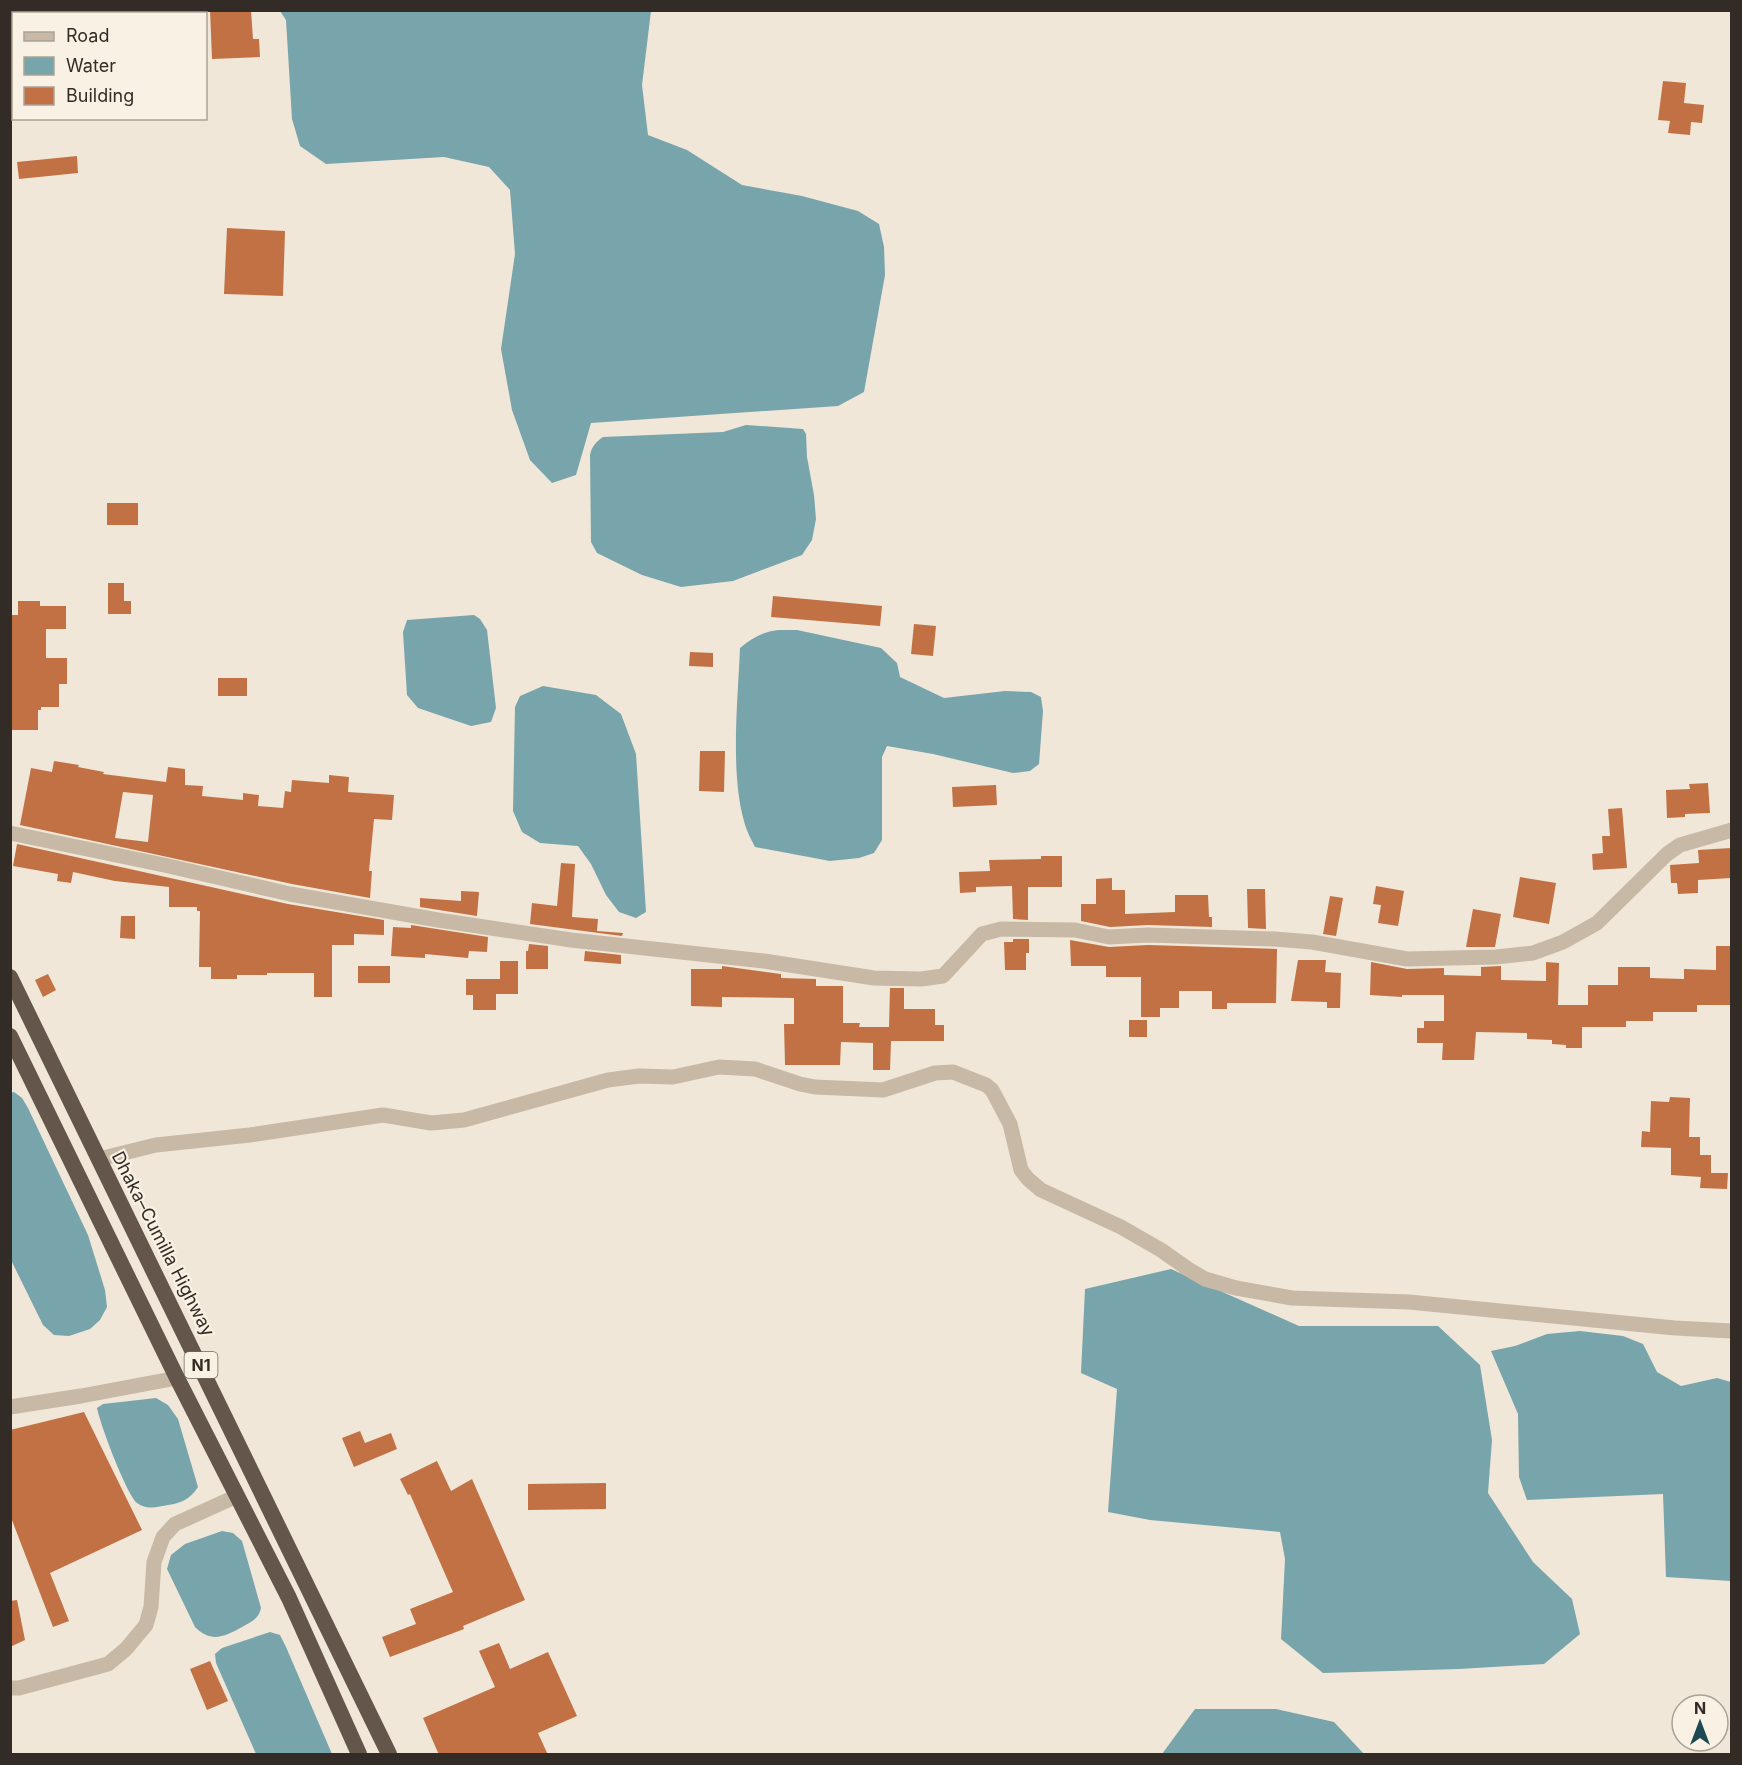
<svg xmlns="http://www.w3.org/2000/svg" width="1742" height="1765" font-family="Inter,sans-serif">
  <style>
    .water { fill: #78a4ac }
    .building { fill: #c27144; fill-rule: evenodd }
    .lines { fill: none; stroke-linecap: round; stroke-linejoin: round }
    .minor { stroke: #c7b9a5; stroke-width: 15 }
    .trunk { stroke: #64564a; stroke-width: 16 }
    .labels { text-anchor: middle; stroke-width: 4.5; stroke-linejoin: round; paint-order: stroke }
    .shield { fill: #f8f1e4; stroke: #6e675f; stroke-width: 1.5 }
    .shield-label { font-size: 16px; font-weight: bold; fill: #332c26 }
    .street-label { font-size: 18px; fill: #332c26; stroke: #f8f1e4 }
  </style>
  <rect width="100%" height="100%" fill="#f0e7d8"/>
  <g class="water">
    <path d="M280,11H651L642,85L648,135L687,150L742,185L802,196L858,211L879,224L884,247L885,275L864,392L838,406L591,423L576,475L552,483L530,460L512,410L501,349L515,254L510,190L489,167L444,157L326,164L300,146L292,119L286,20Z"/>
    <path d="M746,425L803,429L806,434L807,457L814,495L816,519L812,540L802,555L733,581L681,587L642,575L597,553L591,542L590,455C592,446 596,442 603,437L723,432Z"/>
    <path d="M474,615L480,619L487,630L496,708L491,722L471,726L418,708L407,695L403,632L407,620Z"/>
    <path d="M778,630H797L881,648L897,663L900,677L944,698L1005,691L1031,692L1041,697L1043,711L1039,764L1030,771L1013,773L933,754L887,746L882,757V840L874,853L859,858L830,861L755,847C751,839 746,830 744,821C730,772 738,699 740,648C752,638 762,632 778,630Z"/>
    <path d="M543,686L596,695L621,714L636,754L646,912L636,918L619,912L606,895L591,864L578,846L540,843L522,832L513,811L515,707L520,696Z"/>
    <path d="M14,1092L22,1098L28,1108L88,1235L105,1290L107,1307L100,1320L90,1329L69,1336L54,1335L43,1325L11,1260L10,1093Z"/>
    <path d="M1171,1269L1299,1326H1438L1480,1365L1492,1440L1488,1493L1533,1562L1572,1599L1580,1634L1544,1664L1459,1669L1323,1673L1281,1639L1285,1559L1280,1532L1150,1520L1108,1512L1117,1389L1081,1373L1085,1289Z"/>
    <path d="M1580,1331L1623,1336L1643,1344L1657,1372L1681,1386L1717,1378L1731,1382V1581L1666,1577L1663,1494L1527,1500L1519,1477L1518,1414L1491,1351L1515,1346L1547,1334Z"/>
    <path d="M156,1398L168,1405L178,1419L198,1487C190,1499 182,1503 168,1505C158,1507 146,1510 137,1503C126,1493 100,1424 97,1408L103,1404Z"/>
    <path d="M222,1531L233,1533L242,1541L261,1608C259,1619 251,1622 242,1627C224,1637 211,1643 195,1627L167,1569L171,1555L185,1544Z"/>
    <path d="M270,1632L280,1635L286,1647L332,1754H256L216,1663L215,1654L222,1648Z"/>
    <path d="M1195,1709H1276L1334,1722L1364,1754H1162Z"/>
  </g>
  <g class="building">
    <path d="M210,10H251L253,39H259L260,57L212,59Z"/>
    <path d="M1663,81L1686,83L1684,103L1704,105L1702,123L1691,122L1690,135L1668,133L1670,121L1658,120Z"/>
    <path d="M77,156L78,173L19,179L17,162Z"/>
    <path d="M227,228L285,231L283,296L224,294Z"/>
    <rect x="107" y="503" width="31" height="22"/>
    <path d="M108,583H124V601H131V614H108Z"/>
    <path d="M773,596L882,606L880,626L771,617Z"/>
    <path d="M18,601H40V606H66V629H46V658H67V684H59V707H41V710H38V730H10V615H18Z"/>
    <path d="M914,624L936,626L933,656L911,654Z"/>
    <path d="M690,652L713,653V667L689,666Z"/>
    <rect x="218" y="678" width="29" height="18"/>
    <path d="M700,751H725L724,792L699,791Z"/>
    <path d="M54,761L79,765L78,767L104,772L103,774L166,782L168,767L185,769V785L203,786L202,796L243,800V793L259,795L258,806L283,808L285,791L291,792L292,780L329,783V775L349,777L348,792L394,795L392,820L374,819L369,871H372L370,898L292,884L20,825L31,768L52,772ZM123,792L153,795L148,842L115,838Z"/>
    <path d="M1708,783L1710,813L1685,814V817L1667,818L1666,790L1690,789L1689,784Z"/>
    <path d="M996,785L997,805L953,807L952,787Z"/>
    <path d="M1622,808L1627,868L1593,870L1592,854L1603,853L1602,836H1610L1608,809Z"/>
    <path d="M17,844L288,904L384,920V935L354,934V945H332V997H314V973H267V975H237V979H211V967H199L200,911H197V907H169V887L115,881L73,872L71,883L57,881L58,874L13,866Z"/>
    <path d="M1731,848V878L1698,880V893L1678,894L1677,883H1671L1670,865L1699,863L1698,850Z"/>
    <path d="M1041,856H1062V887H1028V920L1013,919L1012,886L976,887V892L960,893L959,872L990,871L989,860L1041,859Z"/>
    <path d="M561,863L575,864L572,917L598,919L597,931L623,933L622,936L530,924L532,903L557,906Z"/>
    <path d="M1520,877L1556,883L1549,924L1513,917Z"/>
    <path d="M1112,878V890H1125V914L1175,912V895H1208L1209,917H1212V927L1148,925L1110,927L1081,921V904H1096V879Z"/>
    <path d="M1376,886L1404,891L1398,926L1378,923L1381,905L1373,904Z"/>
    <path d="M1247,889H1265L1266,929L1248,928Z"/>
    <path d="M461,891L479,892L477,916L420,907V898L461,901Z"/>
    <path d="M1330,896L1343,898L1336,936L1323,934Z"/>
    <path d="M1473,909L1501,914L1495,947H1466Z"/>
    <path d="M121,916H135V939L120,938Z"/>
    <path d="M411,925L488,937L487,952L469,951L468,958L425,954V958L391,956L393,927L411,928Z"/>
    <path d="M1013,939H1029V953H1026V970H1005L1004,942H1013Z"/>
    <path d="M1070,940L1109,947L1148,945L1277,949L1276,1003H1227V1009H1212V991H1179V1008H1160V1017H1141V977H1106V966H1071Z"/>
    <path d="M529,944L548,946V969H526V951H528Z"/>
    <path d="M1716,946H1731V1005H1697V1012H1653V1021H1626V1027H1582V1048H1566V1045L1552,1044V1040L1527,1039V1033L1476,1032L1474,1060H1442L1443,1043H1417V1028H1424V1021H1444V995H1402V997L1370,995L1371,962L1407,969L1444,968V975L1481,976V967L1501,966V980L1546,981V962L1559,963L1558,1005H1588V985H1618V967H1650V978L1684,979V969L1716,970Z"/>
    <path d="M585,951L621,955V964L584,961Z"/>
    <path d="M1298,960H1326L1325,972L1341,973L1340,1008H1327V1002L1291,1001Z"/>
    <path d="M500,961H518V994H496V1010H473V995H466V979H500Z"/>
    <rect x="358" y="966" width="32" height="17"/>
    <path d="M722,966L781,974V978L816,979V986H843V1023H860L859,1027H889L890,988H904V1009H935V1025H944V1041H891L890,1070H873V1043L841,1042L840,1065H785L784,1024H794V998L722,997V1007L691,1006V969H722Z"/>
    <path d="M48,974L56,990L43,997L35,980Z"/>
    <rect x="1129" y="1020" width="18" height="17"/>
    <path d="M1670,1097L1690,1098L1689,1137H1700V1155H1711V1173H1728L1727,1189L1700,1188L1701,1177L1671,1175V1148L1641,1147L1642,1131L1650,1132L1651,1101L1669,1102Z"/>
    <path d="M84,1412L142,1530L50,1573L69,1621L53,1627L10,1515V1430Z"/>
    <path d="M360,1431L365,1443L391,1433L397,1449L354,1467L342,1438Z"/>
    <path d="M437,1461L451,1491L472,1479L525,1600L463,1626L464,1629L390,1657L382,1637L416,1624L410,1609L453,1592L410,1494L408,1495L400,1479Z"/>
    <path d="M606,1483V1509L528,1510V1484Z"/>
    <path d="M17,1600L25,1640L10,1647V1601Z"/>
    <path d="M499,1643L510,1669L548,1652L577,1716L538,1733L548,1755H439L423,1718L495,1687L479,1651Z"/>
    <path d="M210,1661L228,1701L207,1710L190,1669Z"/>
  </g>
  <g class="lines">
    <g class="minor">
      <path d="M10,833L164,865L290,894L438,920L571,940L764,961L874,978L921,979L943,976L982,934L1001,929L1075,930L1109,937L1148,935L1274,939L1312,942L1407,959L1496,957L1533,953L1563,942L1597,923L1667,854L1680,845L1732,830"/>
      <path d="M99,1159L156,1145L250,1135L383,1115L431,1123L464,1120L608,1080L639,1076L673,1077L719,1067L755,1069L800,1084L815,1087L883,1090L935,1073L953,1072L986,1085L992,1090L1010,1124L1021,1170L1028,1179L1041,1190L1121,1227L1161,1250L1188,1269L1205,1279L1219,1283L1236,1288L1292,1298L1409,1302L1675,1328L1732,1331"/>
      <path d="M10,1407L81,1396L177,1378"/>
      <path d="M10,1688H19L108,1664L126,1649L146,1625L151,1607L154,1562L163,1537L175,1524L237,1496"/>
    </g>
    <g class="trunk">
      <path d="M10,977L389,1754"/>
      <path d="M10,1036L177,1378L289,1598L359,1754"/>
    </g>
  </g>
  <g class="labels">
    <rect class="shield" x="184.5" y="1352" width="33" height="26" rx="4.5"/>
    <g class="shield-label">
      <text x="201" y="1371">N1</text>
    </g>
    <g class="street-label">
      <text transform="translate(163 1244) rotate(63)" y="6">Dhaka–Cumilla Highway</text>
    </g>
  </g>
  <rect width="1742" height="1765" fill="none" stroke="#332c26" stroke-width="24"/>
  <rect x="12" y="12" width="195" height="108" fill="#f8f1e4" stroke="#a9a298" stroke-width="1.5"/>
  <rect x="24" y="32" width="30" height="9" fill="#c7b9a5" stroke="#a9a298" stroke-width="1.5"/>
  <text x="66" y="42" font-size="18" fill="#332c26">Road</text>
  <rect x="24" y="57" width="30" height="18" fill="#78a4ac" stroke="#a9a298" stroke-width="1.5"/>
  <text x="66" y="72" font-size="18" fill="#332c26">Water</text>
  <rect x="24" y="87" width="30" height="18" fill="#c27144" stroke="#a9a298" stroke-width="1.5"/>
  <text x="66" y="102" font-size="18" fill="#332c26">Building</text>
  <g transform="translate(1700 1723)"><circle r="28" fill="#f8f1e4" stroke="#a9a298" stroke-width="1.5"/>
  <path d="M0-4.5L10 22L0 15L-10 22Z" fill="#1d4953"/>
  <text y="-9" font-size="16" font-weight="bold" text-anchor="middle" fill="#332c26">N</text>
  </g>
</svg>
